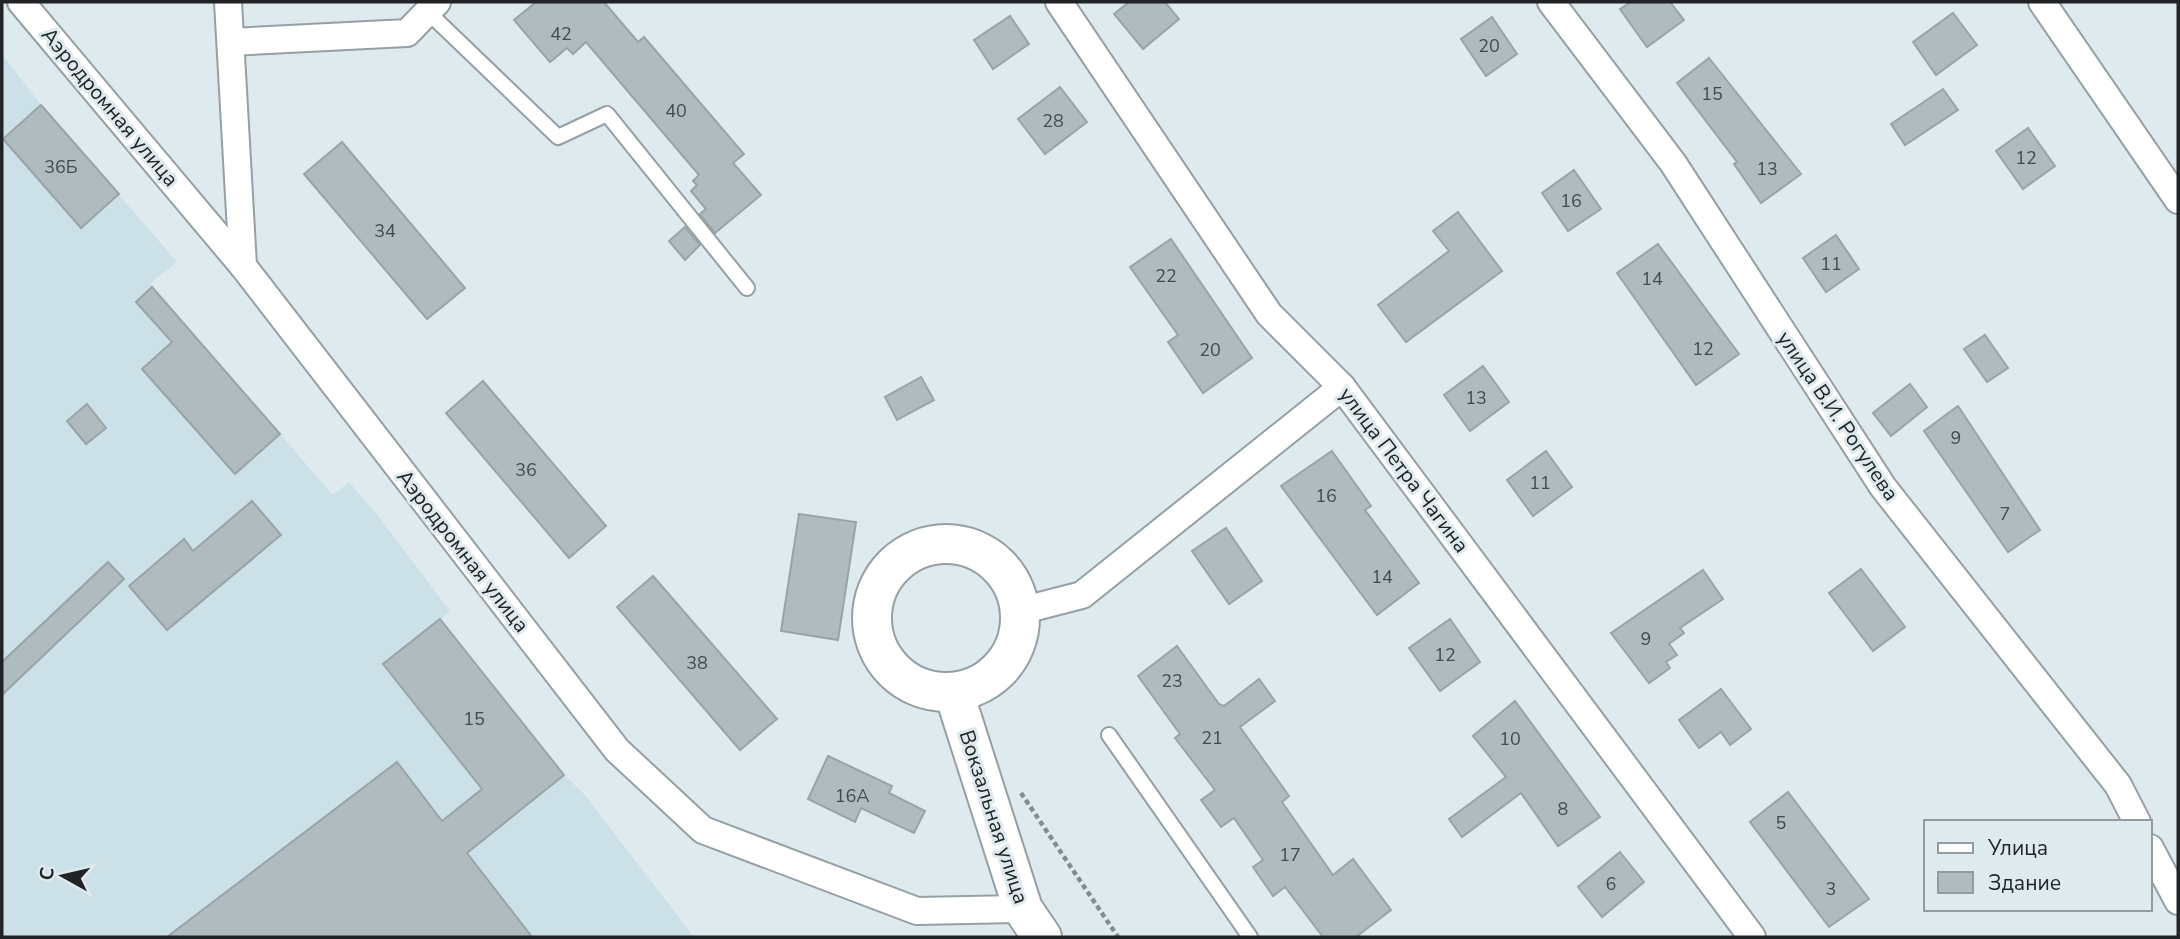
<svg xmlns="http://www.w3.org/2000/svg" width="2180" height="939" font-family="'Nunito Sans',sans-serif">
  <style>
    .built { fill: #cce0e7 }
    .building { fill: #afbbbf; stroke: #99a4a8; stroke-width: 2 }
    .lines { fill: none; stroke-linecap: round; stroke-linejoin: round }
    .lane-casing { stroke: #94a0a4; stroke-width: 18 }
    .street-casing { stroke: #94a0a4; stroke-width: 30 }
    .secondary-casing { stroke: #94a0a4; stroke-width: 42 }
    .path { stroke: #848c8f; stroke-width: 4.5; stroke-dasharray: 5 3.5; stroke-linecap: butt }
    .lane { stroke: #fff; stroke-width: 14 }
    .street { stroke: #fff; stroke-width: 26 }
    .secondary { stroke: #fff; stroke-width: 38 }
    .labels { text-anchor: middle; stroke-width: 6; stroke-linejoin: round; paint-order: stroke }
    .number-label { font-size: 18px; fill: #444a4c }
    .street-label { font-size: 21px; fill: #202426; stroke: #deeaee }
  </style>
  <rect width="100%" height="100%" fill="#deeaee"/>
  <path class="built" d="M2,54L41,105L177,262L150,284L152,287L333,495L349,482L379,517L450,611L441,619L564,775L584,794L694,937H2Z"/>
  <g class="building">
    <path d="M536,2H604L638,42L644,37L744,154L733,163L761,195L715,233L700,214L706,209L691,191L697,185L693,181L699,175L586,42L573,54L567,48L550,62L514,20Z"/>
    <path d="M1129,2H1165L1179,19L1143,49L1114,14Z"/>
    <path d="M1631,2H1670L1684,20L1647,47L1620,9Z"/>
    <path d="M1953,13L1977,45L1936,75L1913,42Z"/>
    <path d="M1010,16L1029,44L993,69L974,40Z"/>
    <path d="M1492,17L1517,54L1486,76L1461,39Z"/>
    <path d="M1709,58L1801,174L1761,203L1734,164L1737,162L1677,83Z"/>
    <path d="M1060,87L1087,122L1045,154L1018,119Z"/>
    <path d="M1943,89L1958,110L1905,145L1891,124Z"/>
    <path d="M41,105L119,194L81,228L3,139Z"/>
    <path d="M2028,128L2055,166L2023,189L1996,151Z"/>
    <path d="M342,142L465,288L427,319L304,174Z"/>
    <path d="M1574,170L1601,209L1568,231L1542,193Z"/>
    <path d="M1458,212L1502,271L1406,342L1378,305L1449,251L1433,231Z"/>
    <path d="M685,227L700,245L685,260L669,241Z"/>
    <path d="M1836,235L1859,269L1826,292L1803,258Z"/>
    <path d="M1171,239L1252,358L1203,393L1168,342L1178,335L1130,267Z"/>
    <path d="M1658,244L1739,354L1696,385L1617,273Z"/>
    <path d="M152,287L280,434L235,474L142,369L172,342L136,302Z"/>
    <path d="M1985,335L2008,368L1987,382L1964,349Z"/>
    <path d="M1483,366L1509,402L1470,431L1444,395Z"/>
    <path d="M921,377L934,400L897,420L885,397Z"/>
    <path d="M483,381L606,526L569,558L446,413Z"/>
    <path d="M1910,384L1927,407L1891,436L1873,413Z"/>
    <path d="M87,404L106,428L86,444L67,421Z"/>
    <path d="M1958,406L2040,530L2008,552L1924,431Z"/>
    <path d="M1332,451L1371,506L1365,510L1419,583L1377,615L1281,486Z"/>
    <path d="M1546,451L1572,487L1533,516L1507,480Z"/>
    <path d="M252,501L281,535L167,630L129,586L184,539L193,551Z"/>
    <path d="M799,514L856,522L838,640L781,631Z"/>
    <path d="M1226,528L1262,581L1229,604L1192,551Z"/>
    <path d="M108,562L124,579L2,695V662Z"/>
    <path d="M1861,569L1905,627L1873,651L1829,593Z"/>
    <path d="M1703,570L1723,599L1680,628L1684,633L1669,644L1677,655L1666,662L1670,668L1649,683L1611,633Z"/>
    <path d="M653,576L777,719L740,750L617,607Z"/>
    <path d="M440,619L564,775L467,853L532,937H167L397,762L442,821L482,789L383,664Z"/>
    <path d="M1450,619L1480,662L1440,691L1409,648Z"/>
    <path d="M1177,646L1219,704L1224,706L1259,679L1275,701L1240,727L1289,796L1282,802L1333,875L1353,859L1391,910L1356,937H1323L1285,887L1273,896L1253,867L1263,860L1234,818L1221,827L1201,800L1215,790L1175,738L1180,734L1138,676Z"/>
    <path d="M1721,689L1751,729L1730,745L1721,732L1699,748L1679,720Z"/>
    <path d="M1515,701L1600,817L1558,846L1521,793L1462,837L1449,819L1506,777L1473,736Z"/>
    <path d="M828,756L892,786L889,793L925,811L914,833L861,808L855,822L808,799Z"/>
    <path d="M1788,792L1869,899L1829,927L1750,822Z"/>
    <path d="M1620,852L1644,882L1602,917L1578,887Z"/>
  </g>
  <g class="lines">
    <g class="lane-casing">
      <g id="lane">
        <path d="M428,12L558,137L607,114L747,288"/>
        <path d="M1109,735L1250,937"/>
      </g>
    </g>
    <g class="street-casing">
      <g id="street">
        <path d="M21,2L243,266L617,750L703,830L917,911L1023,909"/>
        <path d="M228,2L243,266"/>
        <path d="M1059,2L1269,314L1342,387L1752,937"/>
        <path d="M1551,2L1673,163L1883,487L2118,785L2137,822"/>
        <path d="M2042,2L2178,200"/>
        <path d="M231,42L407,33L437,2"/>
        <path d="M1020,611L1082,595L1342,387"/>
        <path d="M2150,848L2178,901"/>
      </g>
    </g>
    <g class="secondary-casing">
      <g id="secondary">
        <circle cx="946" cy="618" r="74"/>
        <path d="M954,693L1023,909L1042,937"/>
      </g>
    </g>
    <path class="path" d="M1021,793L1118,937"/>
    <use href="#lane" class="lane"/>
    <use href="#street" class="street"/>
    <use href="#secondary" class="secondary"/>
  </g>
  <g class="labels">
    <g class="number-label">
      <text x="561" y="40">42</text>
      <text x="1489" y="52">20</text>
      <text x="1712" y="100">15</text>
      <text x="676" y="117">40</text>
      <text x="1053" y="127">28</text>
      <text x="2026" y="164">12</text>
      <text x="61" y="173">36Б</text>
      <text x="1767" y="175">13</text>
      <text x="1571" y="207">16</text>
      <text x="385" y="237">34</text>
      <text x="1831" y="270">11</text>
      <text x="1166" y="282">22</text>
      <text x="1652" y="285">14</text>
      <text x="1703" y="355">12</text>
      <text x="1210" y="356">20</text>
      <text x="1476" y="404">13</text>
      <text x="1956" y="444">9</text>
      <text x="526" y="476">36</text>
      <text x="1540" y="489">11</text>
      <text x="1326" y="502">16</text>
      <text x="2005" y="520">7</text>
      <text x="1382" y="583">14</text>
      <text x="1646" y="645">9</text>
      <text x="1445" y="661">12</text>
      <text x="697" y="669">38</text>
      <text x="1172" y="687">23</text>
      <text x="474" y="725">15</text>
      <text x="1212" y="744">21</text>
      <text x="1510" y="745">10</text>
      <text x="852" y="802">16А</text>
      <text x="1563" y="815">8</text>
      <text x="1781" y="829">5</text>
      <text x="1290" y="861">17</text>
      <text x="1611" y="890">6</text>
      <text x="1831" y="895">3</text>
    </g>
    <g class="street-label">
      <text transform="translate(110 107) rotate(50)" y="7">Аэродромная улица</text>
      <text transform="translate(1838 416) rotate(56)" y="7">улица В.И. Рогулева</text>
      <text transform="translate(1404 470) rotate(53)" y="7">улица Петра Чагина</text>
      <text transform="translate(463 551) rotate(52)" y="7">Аэродромная улица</text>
      <text transform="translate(994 817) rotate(72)" y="7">Вокзальная улица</text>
    </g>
  </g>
  <rect width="2180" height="939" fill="none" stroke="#202426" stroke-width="7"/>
  <rect x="1924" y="820" width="228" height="91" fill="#deeaee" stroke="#929b9e" stroke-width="2"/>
  <rect x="1938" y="843" width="35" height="10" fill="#ffffff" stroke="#929b9e" stroke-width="2"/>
  <text x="1988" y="855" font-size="21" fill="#202426">Улица</text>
  <rect x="1938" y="872" width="35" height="21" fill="#afbbbf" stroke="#929b9e" stroke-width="2"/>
  <text x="1988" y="890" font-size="21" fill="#202426">Здание</text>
  <g transform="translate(63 876) rotate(278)" stroke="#deeaee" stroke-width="5" paint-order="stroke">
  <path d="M0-5L12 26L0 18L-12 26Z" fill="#202426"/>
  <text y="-10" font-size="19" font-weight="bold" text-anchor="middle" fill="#202426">С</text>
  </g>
</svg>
